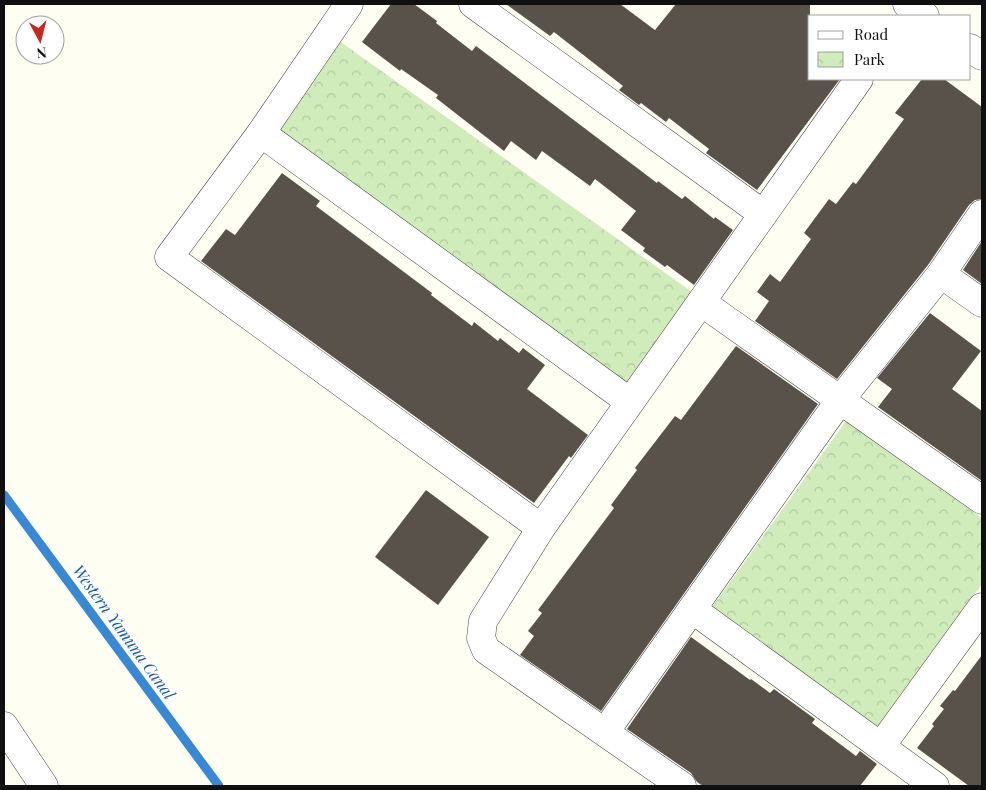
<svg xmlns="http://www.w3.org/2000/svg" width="986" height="790" font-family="'Playfair Display',serif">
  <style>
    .park { fill: url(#park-crowns) }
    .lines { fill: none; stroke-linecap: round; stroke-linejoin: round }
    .stream { stroke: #3888d3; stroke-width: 9 }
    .building { fill: #59524b }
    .minor-casing { stroke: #434343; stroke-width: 29 }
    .minor { stroke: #fff; stroke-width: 28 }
    .labels { text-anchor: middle; stroke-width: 5; stroke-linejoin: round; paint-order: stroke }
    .water-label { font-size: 16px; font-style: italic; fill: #125aa9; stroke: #fff }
  </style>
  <defs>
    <pattern id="park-crowns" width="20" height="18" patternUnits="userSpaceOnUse" patternTransform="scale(1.25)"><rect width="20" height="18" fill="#cfecba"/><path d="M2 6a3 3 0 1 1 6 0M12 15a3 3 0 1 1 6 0" fill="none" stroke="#b1c99f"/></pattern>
  </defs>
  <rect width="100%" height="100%" fill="#fffef3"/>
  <g class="park">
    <path d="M335,38L692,292L627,384L269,130Z"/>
    <path d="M846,421L982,518V584L878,730L710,610Z"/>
  </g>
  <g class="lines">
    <path class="stream" d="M4,495L219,786"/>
  </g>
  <g class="building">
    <path d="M391,4H414L437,21L436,23L472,51L476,46L657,183L658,181L682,199L685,196L714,219L715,217L733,230L694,285L667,265L665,267L643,251L645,248L621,230L636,211L595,179L590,186L542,151L536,160L511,141L504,151L436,98L438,95L401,69L400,71L362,42Z"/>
    <path d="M506,4H620L655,30L676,4H810V79H840L757,190L706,153L709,149L669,118L666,122L641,103L639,105L619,90L623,86L554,32L550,36Z"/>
    <path d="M922,79H944L982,107V199L975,200L969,205L928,265L837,379L755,321L769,301L757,292L770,274L780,282L811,239L804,233L829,199L836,204L853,182L856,184L904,119L895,113Z"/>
    <path d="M282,173L320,201L316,206L432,293L431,295L472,326L474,322L498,341L500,338L519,353L523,348L545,365L527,389L588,435L571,458L569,456L534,503L201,261L226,229L235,235Z"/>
    <path d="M982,241V284L963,270Z"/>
    <path d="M930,313L981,351L952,389L982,411V481L878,407L892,389L877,378Z"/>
    <path d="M736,346L818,404L601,711L520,655L534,636L528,631L542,613L538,610L614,508L611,505L637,470L635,468L675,416L681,420Z"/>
    <path d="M426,490L489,537L438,605L375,557Z"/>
    <path d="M691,637L750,680L751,679L770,693L774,689L815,719L812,723L856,756L860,751L877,764L860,786H703L697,782L691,773L627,729Z"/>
    <path d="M982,655V786H969L917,748L934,726L932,724L944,709L940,706L953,690L955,691Z"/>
  </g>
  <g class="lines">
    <g class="minor-casing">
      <g id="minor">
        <path d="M473,4L763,214"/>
        <path d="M907,4L925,16"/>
        <path d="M970,48L982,56"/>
        <path d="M261,133L349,4"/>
        <path d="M941,274L982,303"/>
        <path d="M701,302L982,500"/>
        <path d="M541,528L169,257L261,133L630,402"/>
        <path d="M692,609L935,786"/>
        <path d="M4,726L44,786"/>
        <path d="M605,732L840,400L941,274L982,214"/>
        <path d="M881,746L982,607"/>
        <path d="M682,786L486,650L481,638L483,621L541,528L859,79"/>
      </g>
    </g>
    <use href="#minor" class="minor"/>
  </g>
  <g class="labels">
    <g class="water-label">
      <text transform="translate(124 632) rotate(54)" y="6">Western Yamuna Canal</text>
    </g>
  </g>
  <rect width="986" height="790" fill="none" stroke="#101010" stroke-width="10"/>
  <rect x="808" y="15" width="162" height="65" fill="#ffffff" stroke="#9f9f9f"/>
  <rect x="818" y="31" width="25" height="8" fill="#ffffff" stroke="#9f9f9f"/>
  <text x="854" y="40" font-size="15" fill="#101010">Road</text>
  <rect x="818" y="52" width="25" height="15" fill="url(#park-crowns)" stroke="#9f9f9f"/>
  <text x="854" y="65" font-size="15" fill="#101010">Park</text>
  <g transform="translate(40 40) rotate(173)"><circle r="24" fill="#ffffff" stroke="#9f9f9f"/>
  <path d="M0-4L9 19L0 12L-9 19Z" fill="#c72720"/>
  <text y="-8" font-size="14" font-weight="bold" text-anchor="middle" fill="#101010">N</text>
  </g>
</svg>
